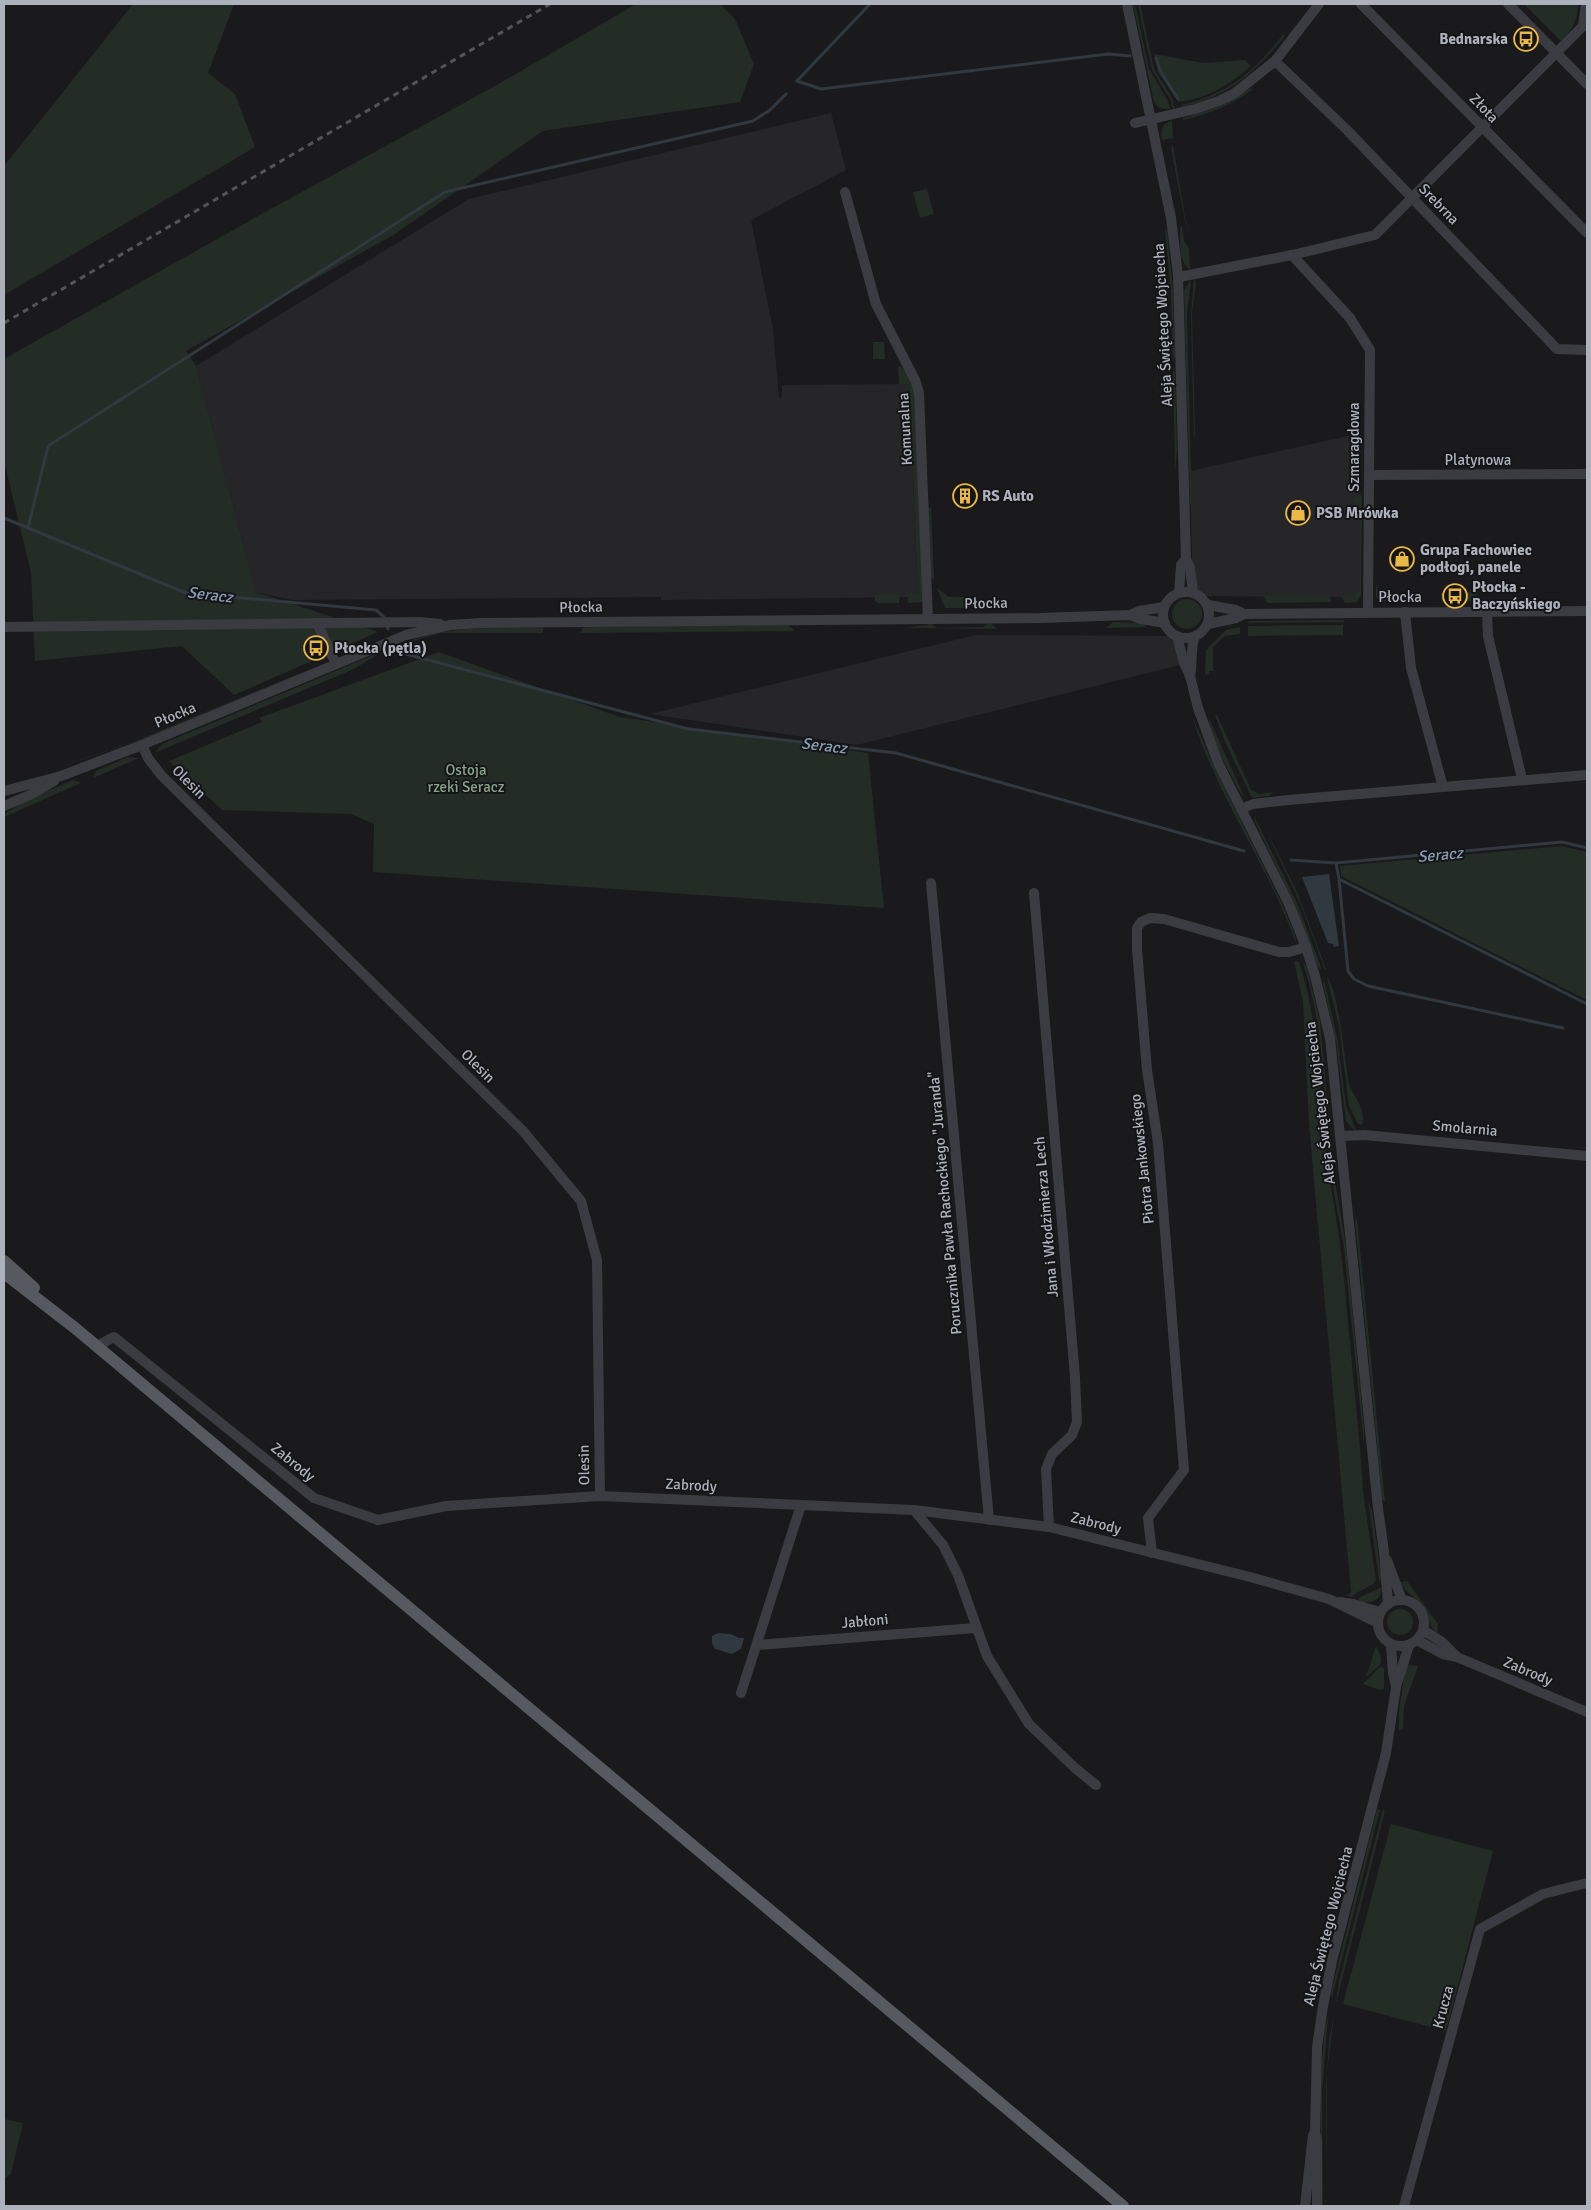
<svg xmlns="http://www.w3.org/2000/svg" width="1591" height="2210" font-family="Signika,sans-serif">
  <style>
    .built { fill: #262629 }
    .green { fill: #242c26 }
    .water { fill: #303840 }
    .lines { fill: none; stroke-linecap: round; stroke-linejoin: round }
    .stream { stroke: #303840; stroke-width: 3 }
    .minor { stroke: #3b3c41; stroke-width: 10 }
    .major { stroke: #575960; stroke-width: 12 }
    .rail { stroke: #52545a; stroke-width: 3; stroke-dasharray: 6 5; stroke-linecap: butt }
    .labels { text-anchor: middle; stroke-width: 4; stroke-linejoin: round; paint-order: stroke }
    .poi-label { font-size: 15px; font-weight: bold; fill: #adb1bb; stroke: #151517; text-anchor: start }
    .street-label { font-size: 15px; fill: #adb1bb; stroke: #151517 }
    .park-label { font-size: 15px; fill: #86a589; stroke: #151517 }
    .water-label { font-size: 16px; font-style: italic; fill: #879db4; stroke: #151517 }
  </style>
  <rect width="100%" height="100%" fill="#1a1a1c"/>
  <g class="built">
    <path d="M831,113L846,170L751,220L773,329L779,398L782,397V385L909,384L918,597L661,600V597L292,600L256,592L196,366L469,199Z"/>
    <path d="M1361,433L1360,590L1353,597L1193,596L1190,471Z"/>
    <path d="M976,635L1172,636L1180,665L857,745L650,714Z"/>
  </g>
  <g class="green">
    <path d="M133,4H234L208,73L235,94L255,147L4,295V166Z"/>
    <path d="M636,4H720L735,19L754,64L740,102L543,131L395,234L186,351L196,366L256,592L378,632L234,695L182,646L35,661L31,572L4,461V359L258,216L495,86Z"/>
    <path d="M1133,4H1135L1149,69L1168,101L1170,109L1159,108L1154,102Z"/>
    <path d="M1138,4H1140L1154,69L1171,96L1175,109H1173L1170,99L1152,70Z"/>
    <path d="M1524,4H1578C1578,20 1572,31 1561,41Z"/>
    <path d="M1281,33L1285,36C1254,73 1229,97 1181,107L1182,105C1228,93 1253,73 1282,36Z"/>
    <path d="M1154,54L1203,63L1245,60L1251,66C1231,84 1206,99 1179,102L1159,74Z"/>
    <path d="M1251,88L1253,89C1232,105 1209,114 1183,120V118L1221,106Z"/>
    <path d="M1172,121L1173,138L1162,140C1160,131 1162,123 1172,121Z"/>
    <path d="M1173,145L1189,242L1171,148Z"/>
    <path d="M927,189L934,214L920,218L913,192Z"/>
    <path d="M1182,226L1184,241L1189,248L1190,269C1177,262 1181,240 1180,227Z"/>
    <path d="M1165,228L1167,230L1173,291L1175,356L1173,359L1171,293Z"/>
    <path d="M1194,279L1196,283L1192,313L1195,432L1194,442L1191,314Z"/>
    <path d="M1191,280L1187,315L1192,506L1190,503L1184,290Z"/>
    <path d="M873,342H884L885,359H873Z"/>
    <path d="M900,366L908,374L914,391L923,602L908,603V594L918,593L909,384H899L898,367Z"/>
    <path d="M1173,370L1175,373L1177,450L1175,471Z"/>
    <path d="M1362,496L1361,595L1357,602L1345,603L1341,596L1351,595L1360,590V506L1356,505L1352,498Z"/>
    <path d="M927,507L931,508L934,579L930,578Z"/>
    <path d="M1376,584L1377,588L1384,595L1405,594L1406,602L1378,601L1376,596Z"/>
    <path d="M937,588L949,597H968V608H945Z"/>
    <path d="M1477,592L1476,601L1442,602L1441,593Z"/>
    <path d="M900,594L899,603H878L875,601V595Z"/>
    <path d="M1263,595L1330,596L1331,602L1267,603Z"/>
    <circle cx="1187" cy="614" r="15"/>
    <path d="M1344,620V622L1248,623L1249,621Z"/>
    <path d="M1113,622L1145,623V627L1106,628Z"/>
    <path d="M989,623L998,629L906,628L932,624L937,628L983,627Z"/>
    <path d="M769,625H788L795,631L580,633L583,628L589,627Z"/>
    <path d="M1343,625V635L1248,636V626Z"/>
    <path d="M1240,627V634L1225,636L1213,647V671H1209V674L1205,675L1206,650L1226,630Z"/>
    <path d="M543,628V633H441L402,644L378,654L354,669L154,753L162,744L383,651C401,644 419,637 438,633C472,626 508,628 543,628Z"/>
    <path d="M439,652L620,717L868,753L884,908L373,872L374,824L351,814L222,810L169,761L262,722L259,718Z"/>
    <path d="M322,664L151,736L72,763L62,766L138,740Z"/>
    <path d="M1215,715H1217L1251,790L1259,794L1273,792L1269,796L1252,798L1226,744Z"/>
    <path d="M1192,716L1215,769L1283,906L1295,935L1296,943C1268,864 1216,795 1192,716Z"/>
    <path d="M1209,719L1244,796L1240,792C1231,775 1208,737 1209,719Z"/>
    <path d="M128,757L139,758L93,778L96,771Z"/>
    <path d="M73,780L81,783L4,817V814L33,797Z"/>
    <path d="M1257,811L1297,892L1326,969L1325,970L1301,905Z"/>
    <path d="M1254,816L1297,903L1322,970L1318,967L1293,901L1255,822Z"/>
    <path d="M1562,846L1587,852V1000L1341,876L1340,866Z"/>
    <path d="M1302,960L1307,968L1320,1021L1333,1163L1331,1162L1329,1148C1323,1084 1323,1021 1302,960Z"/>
    <path d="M1294,961L1299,962C1319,1022 1319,1085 1326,1147C1330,1188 1339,1228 1343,1269L1360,1448L1363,1492L1376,1580C1372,1588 1359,1589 1352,1597L1345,1595L1351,1593L1309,1124L1303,1002Z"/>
    <path d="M1327,978C1338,987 1345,1061 1348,1079C1351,1097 1367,1106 1362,1125L1358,1124L1349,1106L1339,1026Z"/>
    <path d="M1324,980L1338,1042L1346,1106L1356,1130L1352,1128L1346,1121L1336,1042L1323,984Z"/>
    <path d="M1333,1169L1346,1246L1364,1427V1446L1344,1248L1332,1181Z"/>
    <path d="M1357,1218L1385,1502L1382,1499L1379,1464L1355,1221Z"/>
    <path d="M1368,1500L1372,1511L1382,1581L1379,1580Z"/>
    <path d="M1407,1581L1438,1624L1437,1634C1428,1625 1429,1616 1422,1606C1415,1596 1406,1594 1401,1582Z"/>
    <path d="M1382,1587C1382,1602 1370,1604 1357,1601L1360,1597Z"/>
    <circle cx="1400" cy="1622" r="13"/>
    <path d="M1376,1646C1386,1665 1381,1664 1366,1677Z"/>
    <path d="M1406,1665L1418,1666L1404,1706L1403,1728L1399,1731V1711Z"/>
    <path d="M1380,1667L1384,1668V1689L1380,1690L1363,1684Z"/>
    <path d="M1380,1809L1332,1998L1331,1992L1377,1810Z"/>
    <path d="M1383,1810L1385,1811L1336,2003L1339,1981Z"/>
    <path d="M1391,1824L1493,1851L1446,2031L1343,2004Z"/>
    <path d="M1334,2014L1327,2073L1326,2206V2088L1329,2042Z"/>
    <path d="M1328,2017L1322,2091L1323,2206H1321L1320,2084L1325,2026Z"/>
    <path d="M4,2119L23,2123L11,2173L4,2180Z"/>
  </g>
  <g class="water">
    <path d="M1329,874L1339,946L1334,947L1333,944L1328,943L1302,877Z"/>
    <path d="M718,1633L731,1634L739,1638H744L741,1649L732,1654L715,1649L712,1643V1636Z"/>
  </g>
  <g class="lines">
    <g class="stream">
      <path d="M1156,58L1160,70L1178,99"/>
      <path d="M797,81L821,89L1108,54L1130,56"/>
      <path d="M797,81L870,4"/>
      <path d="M4,518L186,593L376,610L384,617L388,629"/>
      <path d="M28,528L48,446L445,192L753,121L770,110L786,94"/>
      <path d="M402,653L688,729L896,753L1244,851"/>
      <path d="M1291,860L1336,863L1562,842L1587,848"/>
      <path d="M1336,863L1339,879L1587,1004"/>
      <path d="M1339,879L1348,971L1354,979L1368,986L1563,1028"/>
    </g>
    <g class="minor">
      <path d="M1127,4L1171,218L1178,275L1186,559L1190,568L1193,592"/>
      <path d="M1361,4L1587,233"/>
      <path d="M1508,4L1587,84"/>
      <path d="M1275,61L1347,130L1557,349L1587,350"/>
      <path d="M1135,123L1195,109L1219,101L1235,93L1275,61L1319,4"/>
      <path d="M845,192L876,304L916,382L919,393L928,619"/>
      <path d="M1292,255L1350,318L1370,350L1368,612"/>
      <path d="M1179,277L1292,255L1375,235L1583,26L1586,4"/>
      <path d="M1369,475L1587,474"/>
      <circle cx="1186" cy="615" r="23"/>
      <path d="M1179,593L1181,565L1186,559"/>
      <path d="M1208,605L1236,610L1244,614"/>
      <path d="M1487,612L1488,636L1522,779"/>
      <path d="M1130,615L1139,611L1164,607"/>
      <path d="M317,623L336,664"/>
      <path d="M1208,624L1236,618L1244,614L1587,611"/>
      <path d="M4,627L420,622L440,624"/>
      <path d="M1177,636L1184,663L1190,676L1198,708L1218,763L1288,902L1306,947L1315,976L1330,1038L1378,1508L1384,1552L1388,1604"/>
      <path d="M1190,676C1193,663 1190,648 1195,636"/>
      <path d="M142,745L148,758L161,775L523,1131L581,1201L597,1260L600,1496"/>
      <path d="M1443,787L1587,775"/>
      <path d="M4,791L61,776L142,745L406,635L450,625L481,623L1039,618L1130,615L1141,619L1165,623"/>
      <path d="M4,806L32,794L54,781"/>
      <path d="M1241,809L1253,804L1288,800L1443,787L1411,668L1405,612"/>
      <path d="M931,883L989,1520"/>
      <path d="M1034,893L1075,1377L1077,1422L1072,1435L1052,1454L1046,1469L1049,1527"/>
      <path d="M1341,1136L1365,1135L1587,1156"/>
      <path d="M97,1346L114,1337L314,1498L378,1520L446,1506L600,1496L914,1510L1049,1527L1250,1577L1329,1599L1378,1623"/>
      <path d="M914,1510L943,1545L958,1575L987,1656L1029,1724L1075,1768L1096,1785"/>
      <path d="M1152,1553L1148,1518L1184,1470L1158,1143L1147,1070L1137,949V928L1141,922L1150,918L1164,919L1279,952H1289L1306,947"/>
      <path d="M1387,1560L1402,1600"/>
      <circle cx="1401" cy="1623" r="23"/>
      <path d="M1340,1602L1353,1604L1380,1612"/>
      <path d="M1423,1630L1442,1642L1456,1656"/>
      <path d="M1417,1640L1443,1654L1457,1657L1587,1712"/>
      <path d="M757,1645L976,1628"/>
      <path d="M1391,1645L1393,1673L1396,1687"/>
      <path d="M741,1693L801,1505"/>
      <path d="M1305,2206L1313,2135"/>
      <path d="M1317,2206V2141L1315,2132L1317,2047L1323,2006L1332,1961L1386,1753L1396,1687L1409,1645"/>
      <path d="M1404,2206L1480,1929L1543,1894L1587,1883"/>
    </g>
    <g class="major">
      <path d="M4,1261L34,1288"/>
      <path d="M4,1273L75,1328L1123,2206"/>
    </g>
    <path class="rail" d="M4,323L550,4"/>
  </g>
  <defs>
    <g id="bus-ring" transform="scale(1.25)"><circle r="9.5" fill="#151517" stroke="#eab945" stroke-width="1.5"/><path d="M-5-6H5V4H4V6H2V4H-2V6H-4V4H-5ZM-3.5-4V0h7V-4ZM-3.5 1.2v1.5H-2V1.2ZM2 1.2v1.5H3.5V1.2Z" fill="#eab945"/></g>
    <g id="building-ring" transform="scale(1.25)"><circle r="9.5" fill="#151517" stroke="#eab945" stroke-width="1.5"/><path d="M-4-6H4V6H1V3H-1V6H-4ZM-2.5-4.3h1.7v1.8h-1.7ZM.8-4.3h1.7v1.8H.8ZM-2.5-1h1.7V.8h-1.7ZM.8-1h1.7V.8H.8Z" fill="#eab945"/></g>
    <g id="shop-ring" transform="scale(1.25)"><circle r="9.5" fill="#151517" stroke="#eab945" stroke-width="1.5"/><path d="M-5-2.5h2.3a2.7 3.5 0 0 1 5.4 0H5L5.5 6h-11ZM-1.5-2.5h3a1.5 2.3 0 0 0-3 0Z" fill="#eab945"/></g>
  </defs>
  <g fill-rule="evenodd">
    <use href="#bus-ring" x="1526" y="39"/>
    <use href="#building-ring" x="965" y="496"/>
    <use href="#shop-ring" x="1298" y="513"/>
    <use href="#shop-ring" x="1402" y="559"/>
    <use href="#bus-ring" x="1455" y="596"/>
    <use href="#bus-ring" x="316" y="648"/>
  </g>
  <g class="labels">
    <g class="poi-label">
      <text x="1508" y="44" text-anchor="end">Bednarska</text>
      <text x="982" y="501">RS Auto</text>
      <text x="1316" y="518">PSB Mrówka</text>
      <text x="1420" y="555">Grupa Fachowiec<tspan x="1420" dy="17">podłogi, panele</tspan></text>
      <text x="1472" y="592">Płocka -<tspan x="1472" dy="17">Baczyńskiego</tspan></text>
      <text x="334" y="653">Płocka (pętla)</text>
    </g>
    <g class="street-label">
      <text transform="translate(1484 108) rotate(46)" y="5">Złota</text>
      <text transform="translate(1439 204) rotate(46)" y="5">Srebrna</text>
      <text transform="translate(1163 325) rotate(-93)" y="5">Aleja Świętego Wojciecha</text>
      <text transform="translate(905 429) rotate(-93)" y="5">Komunalna</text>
      <text transform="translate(1354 447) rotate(-90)" y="5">Szmaragdowa</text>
      <text x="1478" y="465">Platynowa</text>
      <text x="1400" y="602">Płocka</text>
      <text transform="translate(986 603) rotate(-1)" y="5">Płocka</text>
      <text transform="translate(581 607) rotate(-1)" y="5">Płocka</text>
      <text transform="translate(175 715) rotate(-23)" y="5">Płocka</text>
      <text transform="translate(189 782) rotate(45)" y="5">Olesin</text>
      <text transform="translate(478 1066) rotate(45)" y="5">Olesin</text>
      <text transform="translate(1320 1103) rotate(-97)" y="5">Aleja Świętego Wojciecha</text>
      <text transform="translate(1465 1128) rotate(5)" y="5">Smolarnia</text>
      <text transform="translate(1142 1159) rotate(-96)" y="5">Piotra Jankowskiego</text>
      <text transform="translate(945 1203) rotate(-95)" y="5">Porucznika Pawła Rachockiego "Juranda"</text>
      <text transform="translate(1046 1217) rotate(-95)" y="5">Jana i Włodzimierza Lech</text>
      <text transform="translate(293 1462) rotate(39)" y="5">Zabrody</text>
      <text transform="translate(584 1465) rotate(-91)" y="5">Olesin</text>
      <text transform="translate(691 1485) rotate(3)" y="5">Zabrody</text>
      <text transform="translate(1096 1523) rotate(14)" y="5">Zabrody</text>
      <text transform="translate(865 1621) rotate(-5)" y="5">Jabłoni</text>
      <text transform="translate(1528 1671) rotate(23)" y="5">Zabrody</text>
      <text transform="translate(1328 1926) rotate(-76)" y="5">Aleja Świętego Wojciecha</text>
      <text transform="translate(1443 2007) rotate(-75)" y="5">Krucza</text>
    </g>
    <g class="park-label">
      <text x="466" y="775">Ostoja<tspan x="466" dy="17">rzeki Seracz</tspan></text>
    </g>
    <g class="water-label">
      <text transform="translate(210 594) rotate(7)" y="6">Seracz</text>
      <text transform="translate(824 745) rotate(7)" y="6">Seracz</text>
      <text transform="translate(1440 854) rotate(-5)" y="6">Seracz</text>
    </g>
  </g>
  <rect width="1591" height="2210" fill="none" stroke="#adb1bb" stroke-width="10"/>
</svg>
